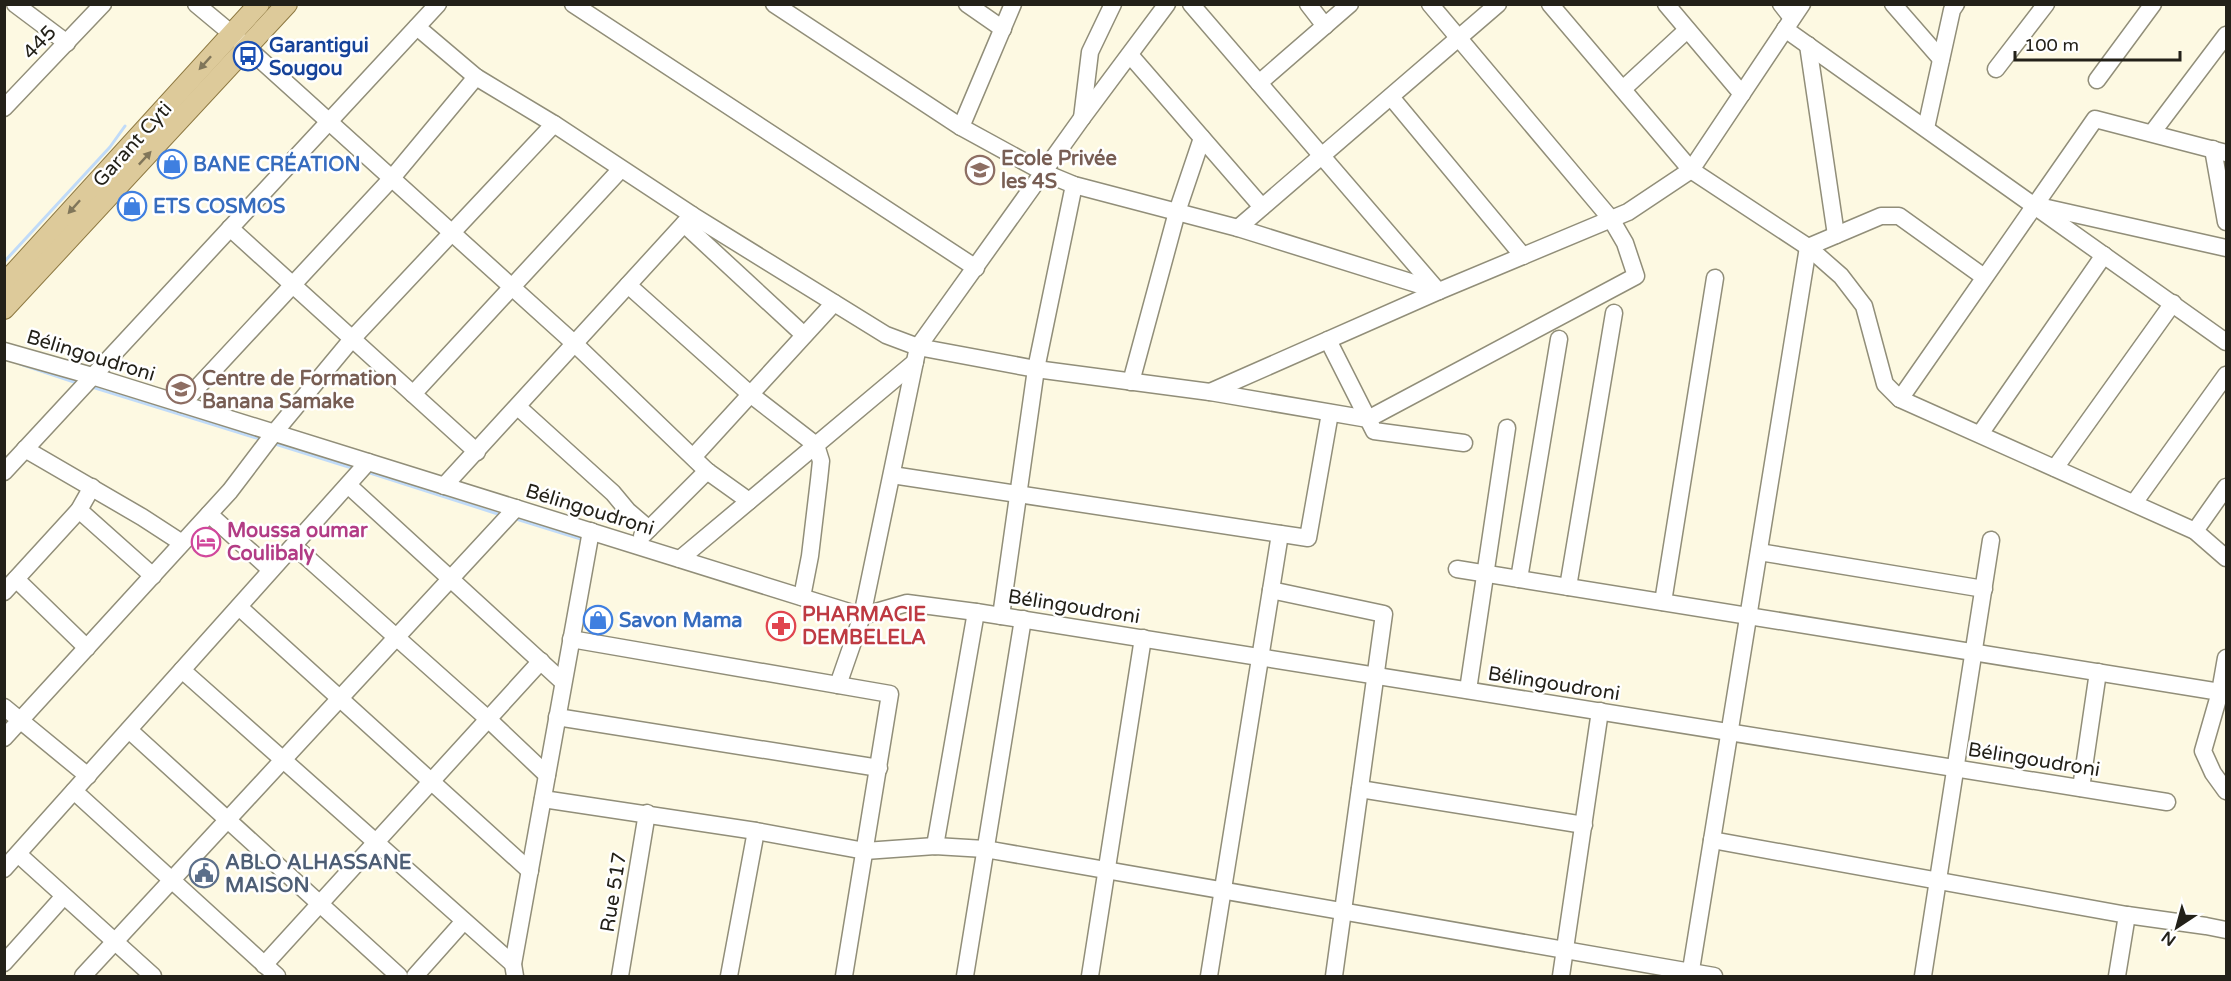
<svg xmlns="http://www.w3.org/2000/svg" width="2231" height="981" font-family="'Varela Round',sans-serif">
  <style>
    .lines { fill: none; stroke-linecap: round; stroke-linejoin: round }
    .stream { stroke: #c0dbf9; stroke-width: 3 }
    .minor-casing { stroke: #918e79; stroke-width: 19 }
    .major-casing { stroke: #8d7841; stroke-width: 22 }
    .minor { stroke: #fff; stroke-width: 16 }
    .major { stroke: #ddca9a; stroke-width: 20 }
    .oneway { fill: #80765a }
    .labels { text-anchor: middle; stroke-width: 5; stroke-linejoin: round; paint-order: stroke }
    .street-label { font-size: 20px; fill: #232119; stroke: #fff }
    .transit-label { font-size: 20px; font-weight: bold; fill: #164399; stroke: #fff; text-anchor: start }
    .education-label { font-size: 20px; font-weight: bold; fill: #785e54; stroke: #fff; text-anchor: start }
    .shop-label { font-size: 20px; font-weight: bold; fill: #366cbe; stroke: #fff; text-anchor: start }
    .hotel-label { font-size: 20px; font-weight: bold; fill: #b23c85; stroke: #fff; text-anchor: start }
    .health-label { font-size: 20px; font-weight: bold; fill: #be3a42; stroke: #fff; text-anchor: start }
    .service-label { font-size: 20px; font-weight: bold; fill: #4e5e75; stroke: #fff; text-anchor: start }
  </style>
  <rect width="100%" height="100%" fill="#fdf9e2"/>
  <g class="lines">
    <g class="stream">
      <path d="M4,262L110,147L125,126"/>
      <path d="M20,364L80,384"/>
      <path d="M92,387L263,440"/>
      <path d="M272,443L355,469"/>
      <path d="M367,472L501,515"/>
      <path d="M513,518L584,540"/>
    </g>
    <g class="minor-casing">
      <g id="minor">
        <path d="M15,4L67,43"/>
        <path d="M196,4L232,34L575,344L707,471L749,501"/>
        <path d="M573,4L976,268"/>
        <path d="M774,4L961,127L1045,173L1074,185L1238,228L1439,291"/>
        <path d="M967,4L1003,29"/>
        <path d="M1191,4L1438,291"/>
        <path d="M1308,4L1325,26"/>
        <path d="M1550,4L1691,170L1808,247L1841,276L1864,306L1885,384L1900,399L2195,531L2226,558"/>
        <path d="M1666,4L1742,94"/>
        <path d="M1781,4L1792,18"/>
        <path d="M1893,4L1941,59"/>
        <path d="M417,27L476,77L554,124L692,215L886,335L918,347L1036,369L1210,392L1368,419L1636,276L1625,243L1611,219L1430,4"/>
        <path d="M1785,29L2226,342"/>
        <path d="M1808,45L1836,235"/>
        <path d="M1130,55L1262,207"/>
        <path d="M1996,69L2046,4"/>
        <path d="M2097,80L2153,4"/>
        <path d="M1259,83L1350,4"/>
        <path d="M1623,89L1687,30"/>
        <path d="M1391,97L1523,256"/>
        <path d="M4,108L103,4"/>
        <path d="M1082,118L1090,52L1113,4"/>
        <path d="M961,127L1013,4"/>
        <path d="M1926,128L1952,10L1956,4"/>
        <path d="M2152,133L2226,35"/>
        <path d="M2213,149L2226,222"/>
        <path d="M2043,207L2226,248"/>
        <path d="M684,224L804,335"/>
        <path d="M230,228L477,452"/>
        <path d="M1238,228L1498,4"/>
        <path d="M1808,247L1881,216H1899L1984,277"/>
        <path d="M628,285L750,394L816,445L821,461L819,480L810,556L802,597"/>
        <path d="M1328,340L1374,431L1464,443"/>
        <path d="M4,351L92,376L862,616L907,603L976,612L2167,802"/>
        <path d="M1131,382L1177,212L1202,138"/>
        <path d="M1210,392L1439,291L1628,212L1691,170L1802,4"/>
        <path d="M413,394L621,169"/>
        <path d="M1900,399L2095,119L2226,153"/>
        <path d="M182,404L392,178L476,77"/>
        <path d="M518,407L613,493L628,511L649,529"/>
        <path d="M1980,434L2104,255"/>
        <path d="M25,449L142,517L182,543"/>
        <path d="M694,456L834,303"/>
        <path d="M2055,468L2173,303"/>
        <path d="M4,472L438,4"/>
        <path d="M892,475L1308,538L1330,413"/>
        <path d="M348,485L563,682"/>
        <path d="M444,486L692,215"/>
        <path d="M2134,503L2226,375"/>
        <path d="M79,510L153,576"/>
        <path d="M209,514L271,570"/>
        <path d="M2195,531L2226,487"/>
        <path d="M642,536L707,471"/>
        <path d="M294,546L488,719L547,775"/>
        <path d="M1759,552L1984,589"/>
        <path d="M680,559L915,362"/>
        <path d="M1457,569L2220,692"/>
        <path d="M16,579L87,648"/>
        <path d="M1519,579L1559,339"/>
        <path d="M1568,587L1614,313"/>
        <path d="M1271,590L1384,614L1334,976"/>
        <path d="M4,592L79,510L92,487"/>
        <path d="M1663,602L1715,278"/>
        <path d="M239,607L530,871"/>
        <path d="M1001,616L1036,369L1074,185"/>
        <path d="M571,639L890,694L844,976"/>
        <path d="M2226,658L2220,692L2203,751L2213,773L2226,791"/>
        <path d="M182,670L513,964"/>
        <path d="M838,685L862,616L918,347L1082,118L1167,4"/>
        <path d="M1468,690L1507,428"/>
        <path d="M4,707L88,776"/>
        <path d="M557,717L879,768"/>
        <path d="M129,730L399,976"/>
        <path d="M4,738L230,491L274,433L352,339L554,124"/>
        <path d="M2081,788L2098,672"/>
        <path d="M1360,789L1584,825"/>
        <path d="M74,791L277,976"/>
        <path d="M543,799L756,831L865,851L935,846L985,849L1714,976"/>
        <path d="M1712,840L2127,915L2206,926L2226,930"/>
        <path d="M935,846L976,612"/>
        <path d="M18,854L153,976"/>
        <path d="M4,869L368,462"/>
        <path d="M4,963L64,896"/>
        <path d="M264,965L541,661"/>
        <path d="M83,976L516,508"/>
        <path d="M415,976L464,921"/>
        <path d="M515,976L513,964L591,531"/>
        <path d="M620,976L647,813"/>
        <path d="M729,976L756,831"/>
        <path d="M965,976L1023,619"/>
        <path d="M1090,976L1143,638"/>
        <path d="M1209,976L1280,534"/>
        <path d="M1561,976L1600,711"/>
        <path d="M1690,976L1808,247"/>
        <path d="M1923,976L1991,540"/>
        <path d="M2117,976L2127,915"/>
      </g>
    </g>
    <g class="major-casing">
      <g id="major">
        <path d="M4,284L259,4"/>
        <path d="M4,309L287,4"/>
      </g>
    </g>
    <use href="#minor" class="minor"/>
    <use href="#major" class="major"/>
  </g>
  <defs><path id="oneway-solid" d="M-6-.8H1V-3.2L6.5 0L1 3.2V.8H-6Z" transform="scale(1.5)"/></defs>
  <g class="oneway">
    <use href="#oneway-solid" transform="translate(205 63) rotate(132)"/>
    <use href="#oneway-solid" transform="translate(145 158) rotate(-47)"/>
    <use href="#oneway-solid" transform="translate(74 207) rotate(132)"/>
  </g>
  <defs>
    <g id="bus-ring" transform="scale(1.5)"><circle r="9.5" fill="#fff" stroke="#1a4fb4" stroke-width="1.5"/><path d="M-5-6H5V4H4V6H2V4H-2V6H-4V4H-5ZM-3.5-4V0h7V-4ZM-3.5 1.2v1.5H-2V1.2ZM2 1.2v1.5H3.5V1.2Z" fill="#1a4fb4"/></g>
    <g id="shop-ring" transform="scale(1.5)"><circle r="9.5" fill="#fff" stroke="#3f7fe0" stroke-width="1.5"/><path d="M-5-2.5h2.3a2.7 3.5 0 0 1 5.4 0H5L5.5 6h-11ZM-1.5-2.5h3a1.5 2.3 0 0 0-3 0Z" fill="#3f7fe0"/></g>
    <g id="school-ring" transform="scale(1.5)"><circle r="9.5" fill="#fff" stroke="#8d6e63" stroke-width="1.5"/><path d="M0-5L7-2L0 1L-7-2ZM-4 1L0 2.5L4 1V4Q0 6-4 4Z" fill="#8d6e63"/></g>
    <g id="university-ring" transform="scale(1.5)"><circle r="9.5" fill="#fff" stroke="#8d6e63" stroke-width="1.5"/><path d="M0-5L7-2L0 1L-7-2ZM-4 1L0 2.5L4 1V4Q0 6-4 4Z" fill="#8d6e63"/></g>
    <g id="hotel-ring" transform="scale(1.5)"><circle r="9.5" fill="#fff" stroke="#d1479c" stroke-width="1.5"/><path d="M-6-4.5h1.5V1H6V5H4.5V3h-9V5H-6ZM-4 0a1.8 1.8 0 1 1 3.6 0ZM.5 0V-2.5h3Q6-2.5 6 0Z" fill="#d1479c"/></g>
    <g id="pharmacy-ring" transform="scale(1.5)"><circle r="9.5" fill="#fff" stroke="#e0444e" stroke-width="1.5"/><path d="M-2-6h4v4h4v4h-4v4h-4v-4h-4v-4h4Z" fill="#e0444e"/></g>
    <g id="civic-ring" transform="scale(1.5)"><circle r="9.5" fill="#fff" stroke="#5c6f8a" stroke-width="1.5"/><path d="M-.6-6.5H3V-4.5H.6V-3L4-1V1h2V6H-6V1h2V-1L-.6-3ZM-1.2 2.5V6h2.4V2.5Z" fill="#5c6f8a"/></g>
  </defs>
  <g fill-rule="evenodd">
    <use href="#bus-ring" x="248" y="56"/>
    <use href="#shop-ring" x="172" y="164"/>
    <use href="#school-ring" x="980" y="170"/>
    <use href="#shop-ring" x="132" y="206"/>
    <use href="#university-ring" x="181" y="389"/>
    <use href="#hotel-ring" x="206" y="542"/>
    <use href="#shop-ring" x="598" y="620"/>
    <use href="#pharmacy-ring" x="781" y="626"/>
    <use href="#civic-ring" x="204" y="873"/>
  </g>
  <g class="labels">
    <g class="street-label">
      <text transform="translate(39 42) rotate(-46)" y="7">445</text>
      <text transform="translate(132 144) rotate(-48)" y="7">Garant Cyti</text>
      <text transform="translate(91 355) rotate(17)" y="7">Bélingoudroni</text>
      <text transform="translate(590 509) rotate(17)" y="7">Bélingoudroni</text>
      <text transform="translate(1074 606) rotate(9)" y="7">Bélingoudroni</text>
      <text transform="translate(1554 683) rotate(9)" y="7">Bélingoudroni</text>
      <text transform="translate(2034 759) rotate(9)" y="7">Bélingoudroni</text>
      <text transform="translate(613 892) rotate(-81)" y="7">Rue 517</text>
    </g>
    <g class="transit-label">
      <text x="269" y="52">Garantigui<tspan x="269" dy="23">Sougou</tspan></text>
    </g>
    <g class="education-label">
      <text x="1001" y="165">Ecole Privée<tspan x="1001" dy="23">les 4S</tspan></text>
      <text x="202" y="385">Centre de Formation<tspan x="202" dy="23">Banana Samake</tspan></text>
    </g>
    <g class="shop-label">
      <text x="193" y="171">BANE CRÉATION</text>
      <text x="153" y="213">ETS COSMOS</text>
      <text x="619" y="627">Savon Mama</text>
    </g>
    <g class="hotel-label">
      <text x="227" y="537">Moussa oumar<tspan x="227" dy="23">Coulibaly</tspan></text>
    </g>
    <g class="health-label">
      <text x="802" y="621">PHARMACIE<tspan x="802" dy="23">DEMBELELA</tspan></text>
    </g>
    <g class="service-label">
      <text x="225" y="869">ABLO ALHASSANE<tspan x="225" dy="23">MAISON</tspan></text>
    </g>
  </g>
  <rect width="2231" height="981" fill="none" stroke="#232119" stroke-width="12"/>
  <g transform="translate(2177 927) rotate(216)" stroke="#ffffff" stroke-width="4.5" paint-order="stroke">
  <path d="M0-4.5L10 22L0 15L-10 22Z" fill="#232119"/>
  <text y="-9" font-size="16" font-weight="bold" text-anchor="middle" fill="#232119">N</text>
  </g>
  <path d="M2015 51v9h165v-9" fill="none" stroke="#232119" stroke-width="3"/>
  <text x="2024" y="51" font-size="18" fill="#232119" stroke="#ffffff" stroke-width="4.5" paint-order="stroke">100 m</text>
</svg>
